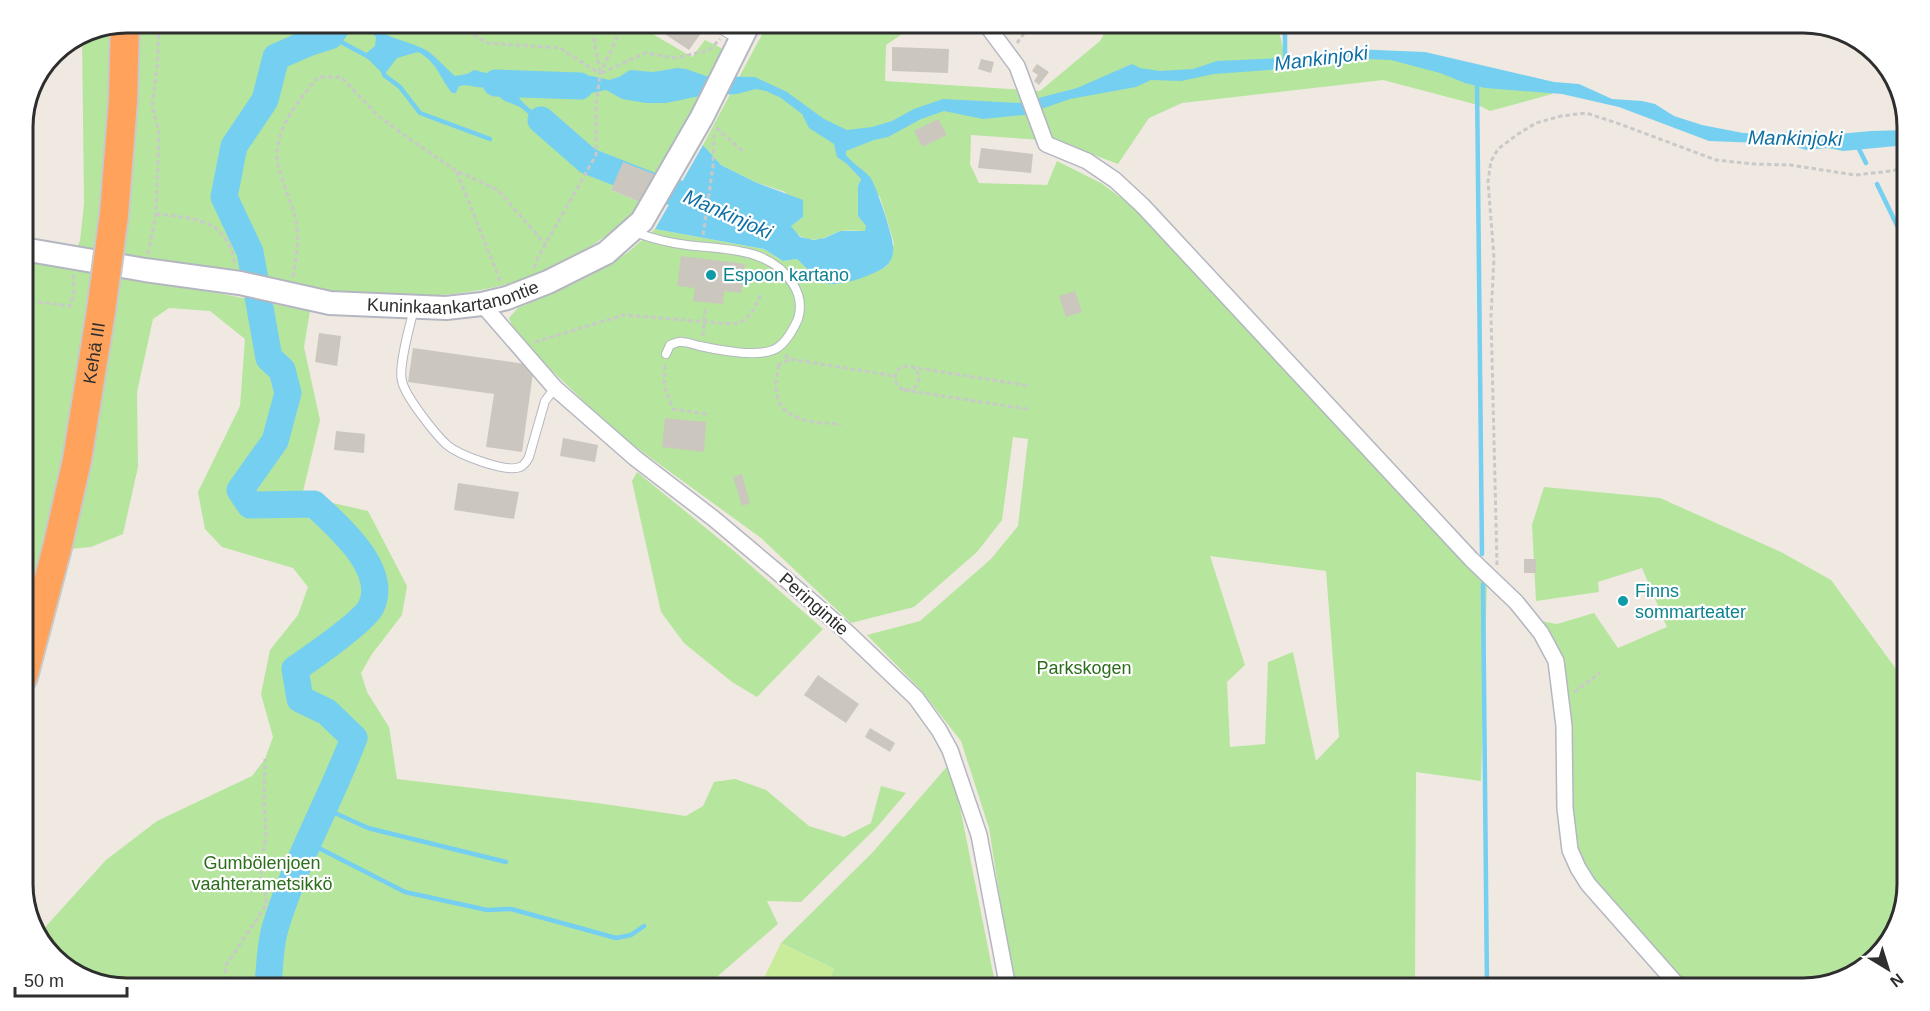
<svg xmlns="http://www.w3.org/2000/svg" width="1930" height="1011" font-family="Helvetica,sans-serif">
  <style>
    .green { fill: #b6e59e; fill-rule: evenodd }
    .pitch { fill: #c9ec9a }
    .water { fill: #75cff0 }
    .lines { fill: none; stroke-linecap: round; stroke-linejoin: round }
    .stream { stroke: #75cff0; stroke-width: 4.5 }
    .river { stroke: #75cff0; stroke-width: 27 }
    .building { fill: #cbc7bf }
    .lane-casing { stroke: #b4b7c1; stroke-width: 10 }
    .street-casing { stroke: #b4b7c1; stroke-width: 18 }
    .secondary-casing { stroke: #b4b7c1; stroke-width: 26 }
    .highway-casing { stroke: #c9c9c9; stroke-width: 32 }
    .path { stroke: #c9c9c9; stroke-width: 3; stroke-dasharray: 4.5 3; stroke-linecap: butt }
    .lane { stroke: #fff; stroke-width: 8 }
    .street { stroke: #fff; stroke-width: 15 }
    .secondary { stroke: #fff; stroke-width: 22 }
    .highway { stroke: #ffa35c; stroke-width: 28 }
    .highway-bridge-casing { stroke: #c9c9c9; stroke-width: 32; stroke-linecap: butt }
    .highway-bridge { stroke: #ffa35c; stroke-width: 28 }
    .culture-dot { fill: #0f9aa8; stroke: #fff; stroke-width: 2 }
    .labels { text-anchor: middle; stroke-width: 4.5; stroke-linejoin: round; paint-order: stroke }
    .culture-label { font-size: 18px; fill: #0d838f; stroke: #fff; text-anchor: start }
    .street-label { font-size: 18px; fill: #2e2e2e; stroke: #fff }
    .park-label { font-size: 18px; fill: #2c6e1b; stroke: #fff }
    .water-label { font-size: 20px; font-style: italic; fill: #0d6fa3; stroke: #fff }
    .rim { fill: none; stroke: #2e2e2e; stroke-width: 3 }
  </style>
  <rect width="100%" height="100%" fill="#efe9e1"/>
  <g class="green">
    <path d="M136,23H634L692,57L705,40L725,50L670,165L656,175L622,162L611,190L645,204C604,243 547,276 491,288C377,312 237,279 122,261L134,141Z"/>
    <path d="M768,23H918L886,45L885,81L1040,91L1100,41L1110,23H1277L1286,61L1395,56L1554,85L1552,94L1490,111L1478,105L1383,80L1182,103L1149,118L1118,164L1057,141L971,135L970,164L979,183L1047,185L1057,161L1101,183L1140,212L1487,581L1481,781L1416,772L1415,988H1014L989,828L961,741L920,689L867,635L920,621L991,559L1018,526L1028,439L1013,437L1002,520L977,552L914,607L851,623L761,538L618,434L546,365L512,325L509,318L518,308L588,277L627,253L655,229L764,249L783,261L797,259C805,266 813,277 822,282C837,290 873,273 887,266L894,243L880,197L862,176L858,186V216L866,226V231C858,231 849,230 841,231C835,232 830,236 824,238C811,242 797,238 791,226L803,217L785,192L755,182L721,165L703,145ZM1210,556L1326,571L1339,737L1316,761L1293,652L1268,662L1265,744L1230,747L1227,682L1245,665Z"/>
    <path d="M112,26L108,123L97,255L75,251L80,241L84,204L82,34L88,30Z"/>
    <path d="M23,260L93,272L76,399L42,564L23,631Z"/>
    <path d="M118,274L310,311L304,347L320,420L302,496L368,511L407,586L402,615L372,654L361,673L367,692L389,727L397,779L597,803L686,816L703,806L714,782L735,779L766,790L809,826L844,837L871,823L881,786L906,793L877,827L801,902L767,901L778,924L704,988H128L81,978L40,942L38,935L106,860L157,821L252,776L265,759L273,737L261,694L270,650L298,615L308,587L293,568L222,547L205,529L198,492L240,406L245,339L210,311L169,308L153,319L137,392L138,467L123,534L91,547L70,549L103,397Z"/>
    <path d="M637,472L734,551L823,629L757,697L732,682L684,643L661,612L632,481Z"/>
    <path d="M1544,487L1660,498L1781,552L1831,580L1907,684V884L1897,930L1855,974L1803,988H1684L1583,869L1572,840L1571,750L1540,621L1557,624L1594,613L1618,648L1667,627L1642,568L1598,582L1599,592L1536,601L1532,525Z"/>
    <path d="M951,762L996,988H825L834,969L781,943L873,852Z"/>
    <path d="M765,976L790,988H757Z"/>
  </g>
  <path class="pitch" d="M781,943L834,969L825,988H790L765,976Z"/>
  <path class="water" d="M365,23H370C385,39 407,40 426,50C437,57 445,68 455,76L467,74L474,70L506,78L539,76L551,79H569L592,76L609,80L619,77L630,70L653,72L677,68L686,69L706,76L755,77L787,92L824,119L847,130L872,127L892,121L914,109L943,99L1019,103L1077,88L1132,64L1140,68L1160,71L1193,69L1217,61L1323,56L1352,49L1425,52L1554,82L1579,84L1612,99L1642,101L1655,104L1674,116L1702,125L1743,133L1769,134L1783,132L1806,137L1871,131L1907,130V145L1843,151L1828,148L1806,150L1787,144L1709,141L1619,107L1562,94L1485,88L1465,83L1440,73L1391,60L1363,59L1322,66L1214,74L1181,81L1151,80L1136,87L1070,99L1024,115L983,119L944,111L921,119L888,137L874,140L846,151V155C853,164 863,169 870,177C876,185 893,236 893,246C894,253 892,261 886,266C875,275 837,288 825,283C815,279 805,266 797,259L783,261L764,249L655,229L703,145L721,165L755,182L803,200V217L791,226L800,237L814,240L825,238L840,231H865L866,226L858,216V186L861,179L847,164L837,157L834,144L809,128L802,114L781,98L766,91L756,89L737,94L700,96L666,103H646L622,99L606,90C580,94 561,107 541,83L534,84L516,92C521,110 574,136 589,150L588,154L585,153L557,138L520,107L503,100L488,87C478,89 468,83 459,86L456,93H452C439,77 438,63 418,52L397,58L384,75L364,55L375,46L376,37L370,31L363,28Z"/>
  <g class="lines">
    <g class="stream">
      <path d="M1285,23V61"/>
      <path d="M330,36L369,57"/>
      <path d="M383,71L384,75L400,87L420,113L490,139"/>
      <path d="M1477,82L1482,554"/>
      <path d="M1857,145L1866,163"/>
      <path d="M1877,184L1907,246"/>
      <path d="M1483,584L1487,988"/>
      <path d="M324,808L368,828L506,862"/>
      <path d="M307,842L405,892L487,910L511,909L616,938L631,935L644,926"/>
    </g>
    <g class="river">
      <path d="M496,83L580,86"/>
      <path d="M541,120L588,161L652,186L711,203"/>
      <path d="M263,988L268,984C270,965 270,943 276,925C296,860 330,801 354,738L327,712L300,699L295,669C311,658 363,622 371,607C389,570 339,527 314,504L250,505L240,490L275,441L288,393L282,370L269,358L250,252L224,197L234,146L265,100L276,57L308,43L330,36L339,23"/>
    </g>
  </g>
  <g class="building">
    <path d="M648,23H694L704,29L689,50Z"/>
    <path d="M892,47L949,49L948,73L892,71Z"/>
    <path d="M981,59L994,62L991,73L978,69Z"/>
    <path d="M1037,64L1049,72L1039,85L1034,81L1038,75L1032,71Z"/>
    <path d="M938,119L947,135L922,147L914,131Z"/>
    <path d="M981,148L1033,154L1031,173L978,168Z"/>
    <path d="M623,162L656,175L645,204L611,190Z"/>
    <path d="M681,256L745,264L741,293L724,291L723,304L693,301L695,288L677,286Z"/>
    <path d="M1075,291L1082,312L1066,317L1059,296Z"/>
    <path d="M319,333L341,336L337,366L315,362Z"/>
    <path d="M413,348L525,364L533,373L522,452L486,447L494,394L408,382Z"/>
    <path d="M665,418L706,422L704,452L662,447Z"/>
    <path d="M336,431L365,434L364,453L334,450Z"/>
    <path d="M563,438L598,445L595,462L560,456Z"/>
    <path d="M742,474L750,503L742,506L733,477Z"/>
    <path d="M458,483L519,492L514,519L454,510Z"/>
    <rect x="1524" y="559" width="12" height="14"/>
    <path d="M818,675L859,704L846,723L804,695Z"/>
    <path d="M870,728L895,743L890,752L865,737Z"/>
  </g>
  <g class="lines">
    <g class="lane-casing">
      <g id="lane">
        <path d="M710,23L739,40"/>
        <path d="M634,232C651,238 669,243 687,245C726,250 770,247 793,284C800,295 802,306 798,319C793,330 784,346 773,350C756,357 718,350 700,346C695,345 688,342 682,342C678,341 674,344 670,345L666,354"/>
        <path d="M414,309C410,325 398,367 402,381C405,396 435,434 447,445C459,455 506,473 520,467C525,465 527,461 529,457L545,401L555,388"/>
      </g>
    </g>
    <g class="street-casing">
      <g id="street">
        <path d="M985,23L1017,66L1046,144L1087,161L1115,180L1143,206L1471,559L1516,602L1541,633L1556,661L1564,726L1565,808L1570,850L1578,868L1588,884L1680,988"/>
        <path d="M482,304L555,388L635,458L713,518L782,576L848,633L916,698L939,730L950,750L979,835L1008,988"/>
      </g>
    </g>
    <g class="secondary-casing">
      <g id="secondary">
        <path id="s1" d="M23,249L145,270L240,283L330,303L446,308L482,304L507,298L548,282L606,253L642,221L702,117L749,23"/>
      </g>
    </g>
    <g class="highway-casing">
      <g id="highway">
        <path d="M114,215L123,101L125,23"/>
        <path id="s2" d="M23,677L58,544L77,460L101,311"/>
      </g>
    </g>
    <g class="path">
      <path d="M454,23L487,43L560,48L600,74"/>
      <path d="M591,23L600,72"/>
      <path d="M1017,43L1028,28L1029,23"/>
      <path d="M602,73L645,53L676,58L709,50L720,39"/>
      <path d="M716,128L744,152"/>
      <path d="M457,172L501,283"/>
      <path d="M156,214C195,218 229,219 235,266"/>
      <path d="M703,235L713,166L714,135"/>
      <path d="M148,254L156,214L159,133L152,105L157,70L159,23"/>
      <path d="M534,268L537,259L596,155V105L600,74L624,23"/>
      <path d="M293,277C296,257 300,237 295,217C291,200 276,169 277,154C278,124 300,99 318,77H341L377,115L415,143L457,171L498,190L545,244"/>
      <path d="M23,300L70,306L74,295L73,275"/>
      <path d="M703,336L705,309"/>
      <path d="M535,342L624,315L732,324C750,322 754,309 761,294"/>
      <path d="M785,355L790,359L895,376"/>
      <path d="M665,365L664,386L673,409L707,414"/>
      <path d="M778,365L790,359"/>
      <path d="M779,365C771,398 778,416 814,422C824,424 829,422 841,425"/>
      <circle cx="907" cy="378" r="12"/>
      <path d="M911,367L1030,386"/>
      <path d="M904,390L1027,409"/>
      <path d="M1497,565L1491,316L1494,258L1488,181L1491,161L1498,149L1518,134L1536,123L1561,116L1586,113L1617,123L1716,160L1754,164L1790,165L1855,175L1891,171L1907,167"/>
      <path d="M1574,692L1600,673"/>
      <path d="M225,988L226,965L267,904L260,867L266,837L264,799L265,759"/>
    </g>
    <use href="#lane" class="lane"/>
    <use href="#street" class="street"/>
    <use href="#secondary" class="secondary"/>
    <use href="#highway" class="highway"/>
    <g class="highway-bridge-casing">
      <path id="highway-bridge" d="M101,311L114,215"/>
    </g>
    <use href="#highway-bridge" class="highway-bridge"/>
  </g>
  <g class="culture-dot">
    <circle cx="711" cy="275" r="6"/>
    <circle cx="1623" cy="601" r="6"/>
  </g>
  <g class="labels">
    <g class="culture-label">
      <text x="723" y="281">Espoon kartano</text>
      <text x="1635" y="597">Finns<tspan x="1635" dy="21">sommarteater</tspan></text>
    </g>
    <g class="street-label">
      <text dy="6" stroke="none"><textPath href="#s1" startOffset="436">Kuninkaankartanontie</textPath></text>
      <text dy="6" stroke="none"><textPath href="#s2" startOffset="332">Kehä III</textPath></text>
      <text transform="translate(814 604) rotate(41)" y="6">Peringintie</text>
    </g>
    <g class="park-label">
      <text x="1084" y="674">Parkskogen</text>
      <text x="262" y="869">Gumbölenjoen<tspan x="262" dy="21">vaahterametsikkö</tspan></text>
    </g>
    <g class="water-label">
      <text transform="translate(1321 58) rotate(-7)" y="7">Mankinjoki</text>
      <text transform="translate(1795 138) rotate(1)" y="7">Mankinjoki</text>
      <text transform="translate(728 214) rotate(24)" y="7">Mankinjoki</text>
    </g>
  </g>
  <path d="M0 0H1930V1011H0ZM127 33H1803A94 94 0 0 1 1897 127V884A94 94 0 0 1 1803 978H127A94 94 0 0 1 33 884V127A94 94 0 0 1 127 33Z" fill="#fff" fill-rule="evenodd"/>
  <path class="rim" d="M127 33H1803A94 94 0 0 1 1897 127V884A94 94 0 0 1 1803 978H127A94 94 0 0 1 33 884V127A94 94 0 0 1 127 33Z"/>
  <g transform="translate(1888 969) rotate(142)" stroke="#ffffff" stroke-width="4.5" paint-order="stroke">
  <path d="M0-4.5L10 22L0 15L-10 22Z" fill="#2e2e2e"/>
  <text y="-9" font-size="16" font-weight="bold" text-anchor="middle" fill="#2e2e2e">N</text>
  </g>
  <path d="M15 987v9h112v-9" fill="none" stroke="#2e2e2e" stroke-width="3"/>
  <text x="24" y="987" font-size="18" fill="#2e2e2e" stroke="#ffffff" stroke-width="4.5" paint-order="stroke">50 m</text>
</svg>
